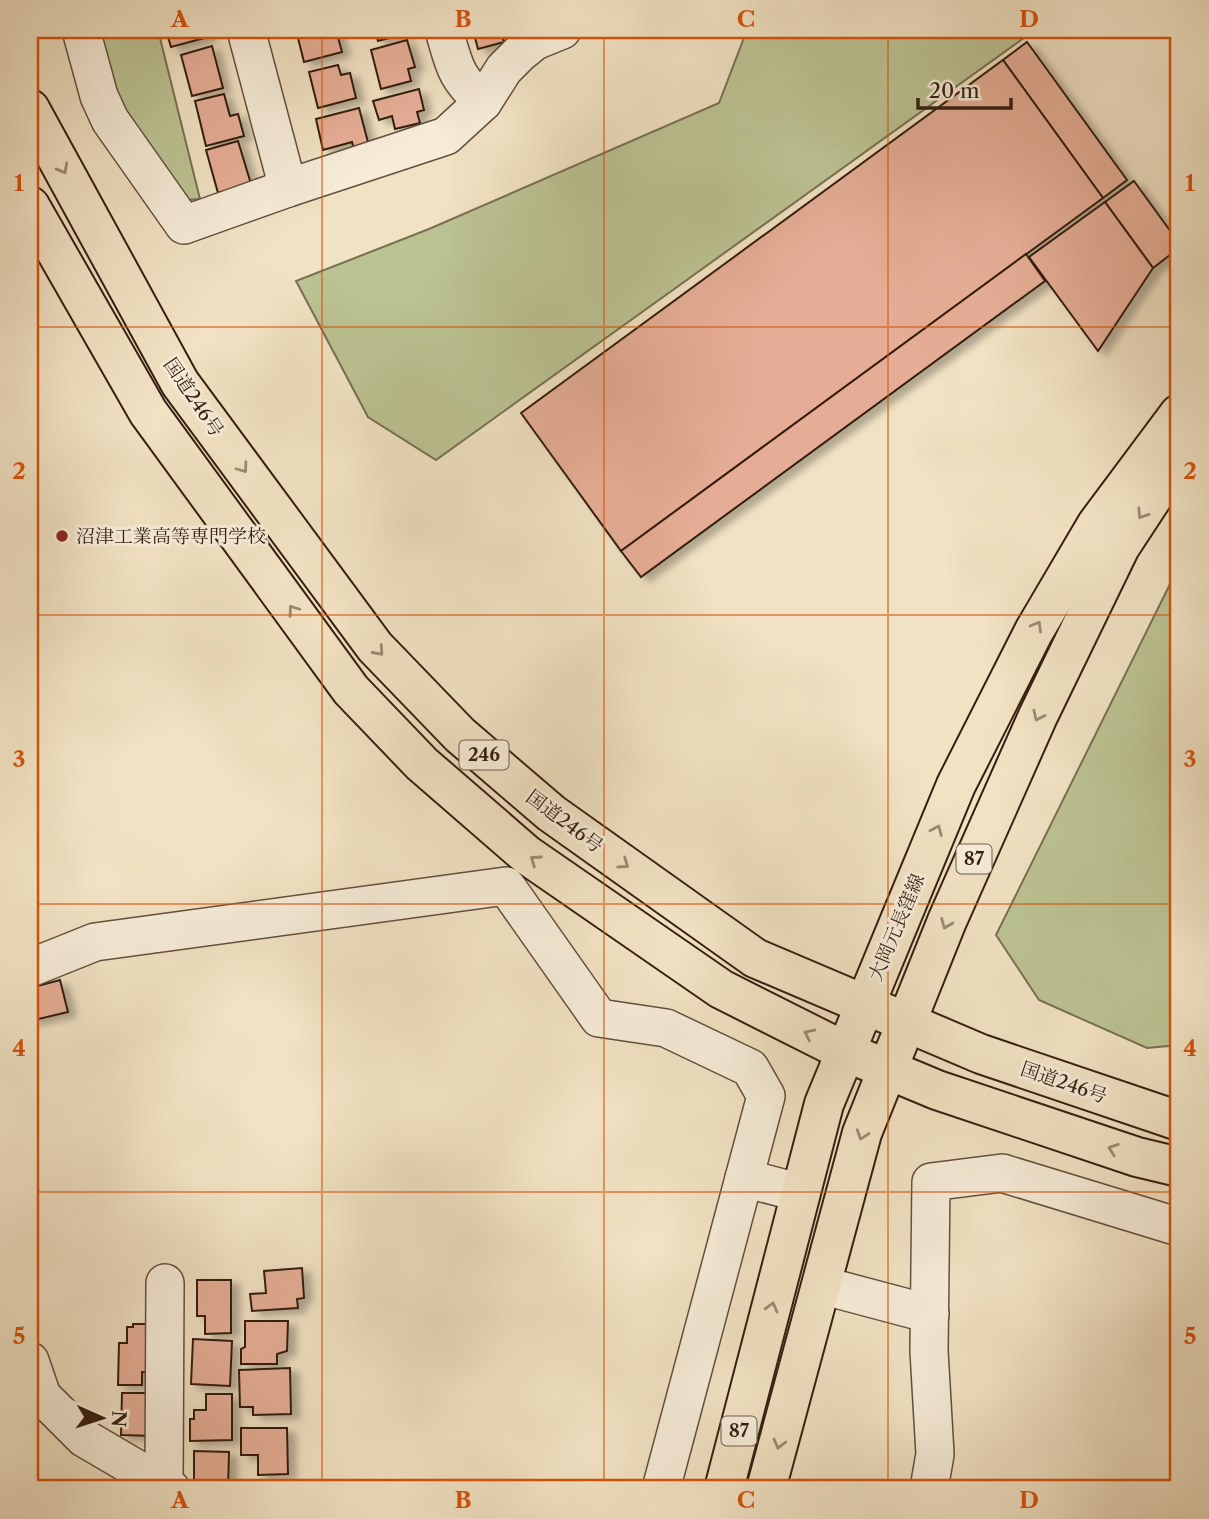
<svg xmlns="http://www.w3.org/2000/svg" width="1209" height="1519" font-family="'Libre Caslon Text','Noto Serif JP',serif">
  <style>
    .green { fill: #bcc393; stroke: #787052; stroke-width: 2 }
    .building { fill: #e5ad95; stroke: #351e11; stroke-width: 2; filter: url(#shadow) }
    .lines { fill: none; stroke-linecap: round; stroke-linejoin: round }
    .street-casing { stroke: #644f3e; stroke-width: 40 }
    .primary-casing { stroke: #351e11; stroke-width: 42 }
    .highway-casing { stroke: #351e11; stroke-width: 42 }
    .street { stroke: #f6ecd8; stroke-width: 37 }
    .primary { stroke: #f1e2c3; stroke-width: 38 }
    .highway { stroke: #f1e2c3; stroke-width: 38 }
    .oneway { stroke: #9c8a73 }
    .grid { fill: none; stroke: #d6530c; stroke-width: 2; stroke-opacity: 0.55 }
    .poi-dot { fill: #8f2418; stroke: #f6ecd8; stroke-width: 2.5 }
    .labels { text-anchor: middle; stroke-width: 6; stroke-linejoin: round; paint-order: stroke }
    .shield { fill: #f6ecd8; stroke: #6f5c4d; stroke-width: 2 }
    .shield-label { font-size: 18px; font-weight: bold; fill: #351e11 }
    .street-label { font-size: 19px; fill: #351e11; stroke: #f6ecd8 }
    .poi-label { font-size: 19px; fill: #351e11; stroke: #f6ecd8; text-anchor: start }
    .neatline { fill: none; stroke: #d6530c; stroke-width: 2.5 }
    .grid-label { font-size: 23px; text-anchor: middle; font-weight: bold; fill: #d6530c }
  </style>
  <defs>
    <filter id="shadow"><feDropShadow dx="8" dy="4.5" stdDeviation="3.5" flood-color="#0004"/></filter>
  </defs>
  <rect width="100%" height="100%" fill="#f1e2c3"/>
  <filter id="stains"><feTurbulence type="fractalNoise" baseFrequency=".00286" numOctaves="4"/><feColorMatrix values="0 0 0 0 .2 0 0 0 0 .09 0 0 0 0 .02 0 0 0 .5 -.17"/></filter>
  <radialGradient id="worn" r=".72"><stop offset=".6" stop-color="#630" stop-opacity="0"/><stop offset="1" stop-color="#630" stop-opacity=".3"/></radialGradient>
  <g class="green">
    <path d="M94,30H158L200,199L187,200L112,98Z"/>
    <path d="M745,30H1035L436,460L368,417L296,281L429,229L719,103L745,35Z"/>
    <path d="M1179,566V1045L1147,1048L1039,1000L996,935Z"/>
  </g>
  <g class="building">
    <path d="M166,30H206L208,37L171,47Z"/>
    <path d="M306,30H336L342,52L304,62L298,38L308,35Z"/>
    <path d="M375,30H403L404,34L378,41Z"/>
    <path d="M473,30H512V31L501,33L504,42L478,49Z"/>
    <path d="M407,40L415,67L408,69L411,81L381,89L371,50Z"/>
    <path d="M1027,42L1127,180L1103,198L1003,60Z"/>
    <path d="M212,46L223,88L192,96L181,55Z"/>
    <path d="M1003,60L1103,198L621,551L521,413Z"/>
    <path d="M338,65L341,75L350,73L356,98L318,108L309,72Z"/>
    <path d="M419,89L424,110L417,112L420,123L395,129L392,116L379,120L373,101Z"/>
    <path d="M224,94L230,116L238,114L244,136L206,146L195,101Z"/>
    <path d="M359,108L369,146L354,150L352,142L323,150L316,119Z"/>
    <path d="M238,141L251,184L218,193L206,150Z"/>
    <path d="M1134,181L1179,243V248L1153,268L1105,202Z"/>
    <path d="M1105,202L1153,268L1098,351L1029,257Z"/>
    <path d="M1026,254L1045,281L641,577L621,551Z"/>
    <path d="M60,980L68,1012L30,1021V988Z"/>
    <path d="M302,1268L304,1298L297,1299L298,1308L252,1311L250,1294L266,1293L264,1271Z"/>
    <path d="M197,1280H231V1333L205,1334V1316H197Z"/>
    <path d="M245,1321H288L287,1351L277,1354V1364H241V1349L245,1347Z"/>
    <path d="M133,1324H156V1373L142,1372V1385H118L119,1343H127V1327H133Z"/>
    <path d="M193,1339L232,1341L230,1386L191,1384Z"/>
    <path d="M290,1368L291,1414L253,1415V1407H240L239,1370Z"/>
    <path d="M122,1393H155V1436L121,1435Z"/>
    <path d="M206,1394H232V1440L190,1441V1419H194V1410H206Z"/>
    <path d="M241,1428H287L288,1474L258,1475V1455H241Z"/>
    <path d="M194,1451L229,1452L228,1489H194Z"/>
    <rect x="253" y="1481" width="36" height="8"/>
  </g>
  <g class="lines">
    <g class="street-casing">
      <g id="street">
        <path d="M81,30L99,96L110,120L184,225L288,188L446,136L483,102L504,69L519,54L535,41L562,30"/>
        <path d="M246,30L288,188"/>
        <path d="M444,30C454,65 455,77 483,102"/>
        <path d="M30,968L95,942L506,886L599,1018L666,1028L750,1068L766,1096L661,1489"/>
        <path d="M744,1178L801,1193"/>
        <path d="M821,1285L930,1314"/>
        <path d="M30,1361L42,1396L84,1438L171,1489"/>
        <path d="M164,1484L165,1283"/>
        <path d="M929,1489L935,1454L929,1351L931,1182L1002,1173L1179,1227"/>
      </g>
    </g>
    <g class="primary-casing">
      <g id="primary">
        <path d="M724,1489L824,1104L956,785L1034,631L1097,524L1179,414"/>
        <path d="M766,1489L862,1133L947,921L1038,716L1120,547L1179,457"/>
      </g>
    </g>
    <g class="highway-casing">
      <g id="highway">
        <path d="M30,109L180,383L375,647L460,735L551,813L755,958L981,1054L1179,1121"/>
        <path d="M30,206L148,412L351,690L422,764L527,855L721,989L846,1052L937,1090L1137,1157L1179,1167"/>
      </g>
    </g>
    <use href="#street" class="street"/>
    <use href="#primary" class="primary"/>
    <use href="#highway" class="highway"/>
  </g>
  <defs><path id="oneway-chevron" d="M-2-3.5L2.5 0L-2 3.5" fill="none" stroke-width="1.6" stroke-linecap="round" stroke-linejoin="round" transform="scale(1.75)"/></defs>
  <g class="oneway">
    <use href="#oneway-chevron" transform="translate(63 169) rotate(61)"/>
    <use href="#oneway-chevron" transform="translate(243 468) rotate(54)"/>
    <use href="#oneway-chevron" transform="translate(1142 514) rotate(123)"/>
    <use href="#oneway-chevron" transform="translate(293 610) rotate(-126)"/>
    <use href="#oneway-chevron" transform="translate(1037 626) rotate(-60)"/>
    <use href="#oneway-chevron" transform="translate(379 651) rotate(48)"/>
    <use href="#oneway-chevron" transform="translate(1038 716) rotate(115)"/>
    <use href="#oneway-chevron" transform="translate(937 830) rotate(-67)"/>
    <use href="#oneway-chevron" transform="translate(535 860) rotate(-145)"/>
    <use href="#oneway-chevron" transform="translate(624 864) rotate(35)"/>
    <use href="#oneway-chevron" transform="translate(946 924) rotate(112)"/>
    <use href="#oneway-chevron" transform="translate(809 1034) rotate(-154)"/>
    <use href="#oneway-chevron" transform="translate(862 1135) rotate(108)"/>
    <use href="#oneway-chevron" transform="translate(1113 1149) rotate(-161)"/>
    <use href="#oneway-chevron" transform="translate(772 1307) rotate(-75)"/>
    <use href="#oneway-chevron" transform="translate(779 1444) rotate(105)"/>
  </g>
  <path class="grid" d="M322,30V1489M604,30V1489M888,30V1489M30,327H1179M30,615H1179M30,904H1179M30,1192H1179"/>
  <circle class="poi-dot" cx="62" cy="536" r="7"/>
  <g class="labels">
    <g class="shield">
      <rect x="459.5" y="740.5" width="49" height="29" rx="5"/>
      <rect x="956.5" y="844.5" width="35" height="29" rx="5"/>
      <rect x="721.5" y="1416.5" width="35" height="29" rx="5"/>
    </g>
    <g class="shield-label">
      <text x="484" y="761">246</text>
      <text x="974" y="865">87</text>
      <text x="739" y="1437">87</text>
    </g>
    <g class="street-label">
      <text transform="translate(194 397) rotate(56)" y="7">国道246号</text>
      <text transform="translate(565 821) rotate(37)" y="7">国道246号</text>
      <text transform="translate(896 927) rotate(-67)" y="7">大岡元長窪線</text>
      <text transform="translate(1064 1082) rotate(19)" y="7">国道246号</text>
    </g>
    <g class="poi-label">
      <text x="76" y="543">沼津工業高等専門学校</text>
    </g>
  </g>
  <rect width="1209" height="1519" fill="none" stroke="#f1e2c3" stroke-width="77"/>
  <g transform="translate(102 1418) rotate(93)" stroke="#f6ecd8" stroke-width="5" paint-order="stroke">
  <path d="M0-5L12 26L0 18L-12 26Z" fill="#351e11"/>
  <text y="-10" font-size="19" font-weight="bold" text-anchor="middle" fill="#351e11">N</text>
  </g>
  <path d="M918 98v10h93v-10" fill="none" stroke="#351e11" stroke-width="3.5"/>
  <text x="929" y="98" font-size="21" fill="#351e11" stroke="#f6ecd8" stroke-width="5" paint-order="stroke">20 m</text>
  <rect x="38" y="38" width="1132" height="1442" class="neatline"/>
  <g class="grid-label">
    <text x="180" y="27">A</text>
    <text x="463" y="27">B</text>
    <text x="746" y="27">C</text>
    <text x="1029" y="27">D</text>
    <text x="19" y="191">1</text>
    <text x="1190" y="191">1</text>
    <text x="19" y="479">2</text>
    <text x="1190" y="479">2</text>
    <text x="19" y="767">3</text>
    <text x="1190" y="767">3</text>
    <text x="19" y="1056">4</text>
    <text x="1190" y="1056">4</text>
    <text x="19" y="1344">5</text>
    <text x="1190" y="1344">5</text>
    <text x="180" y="1508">A</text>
    <text x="463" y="1508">B</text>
    <text x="746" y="1508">C</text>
    <text x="1029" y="1508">D</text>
  </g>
  <rect width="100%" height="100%" filter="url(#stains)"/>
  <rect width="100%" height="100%" fill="url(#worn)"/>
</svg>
